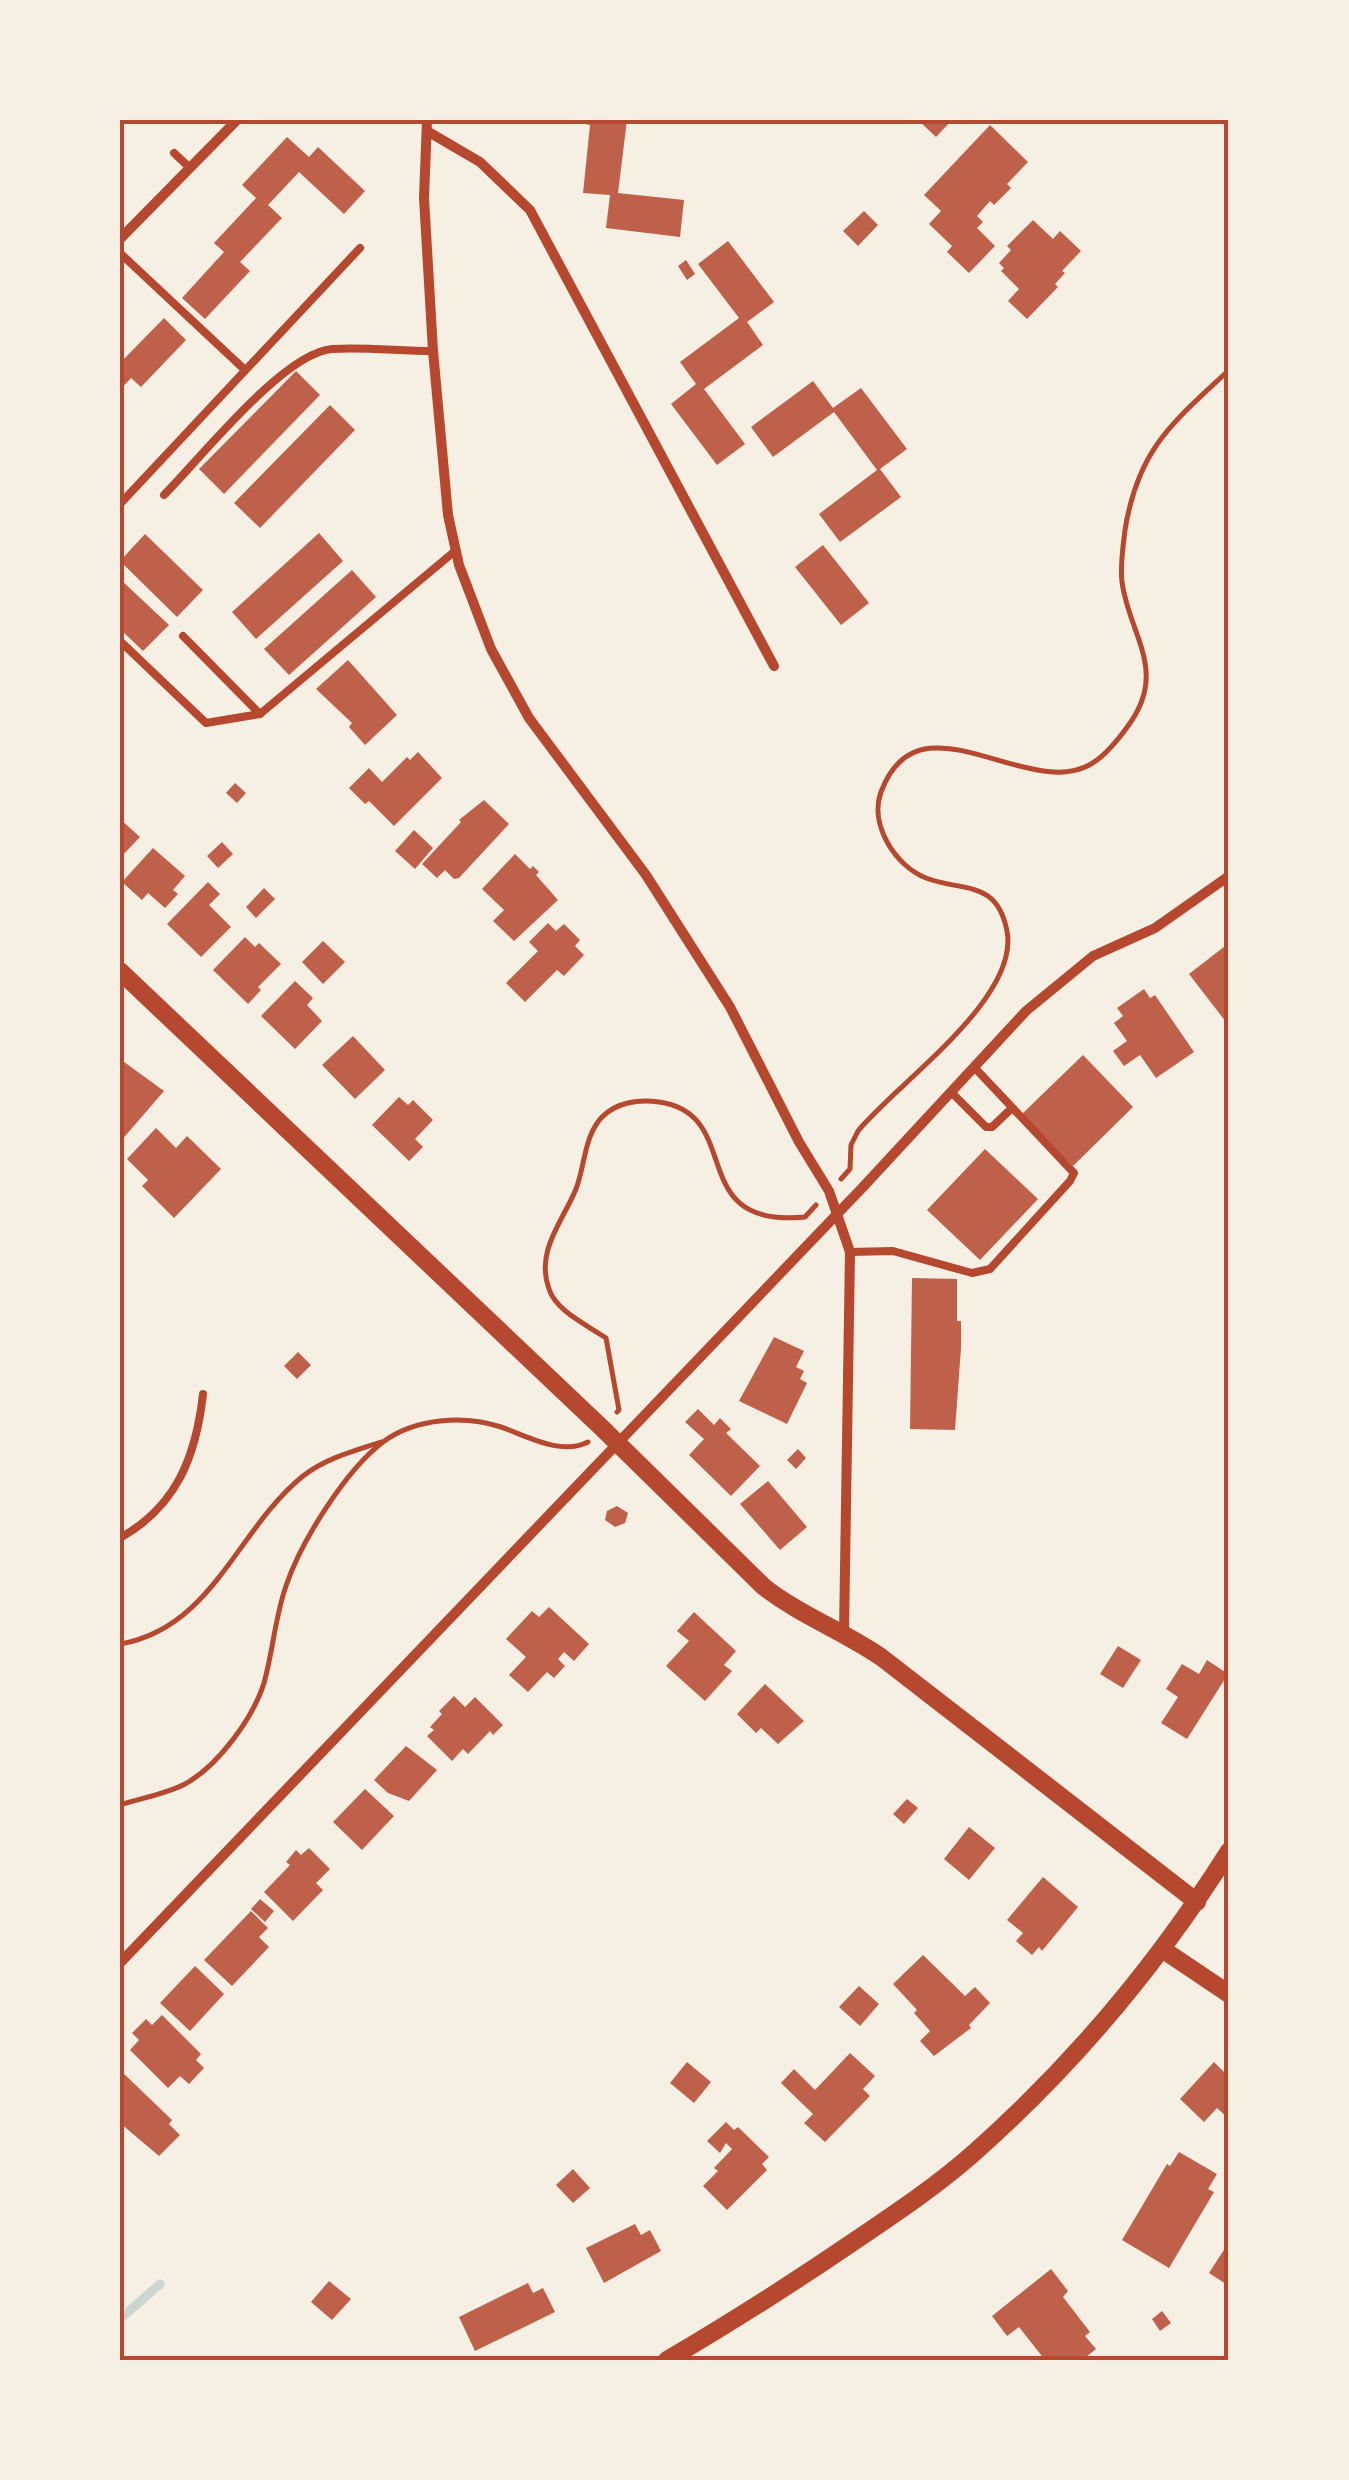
<svg xmlns="http://www.w3.org/2000/svg" width="1349" height="2480" font-family="Rubik,sans-serif">
  <style>
    .lines { fill: none; stroke-linecap: round; stroke-linejoin: round }
    .stream { stroke: #c9d6d2; stroke-width: 9 }
    .building { fill: #bf614a }
    .path { stroke: #b5482f; stroke-width: 5 }
    .service { stroke: #b5482f; stroke-width: 8 }
    .minor { stroke: #b5482f; stroke-width: 10 }
    .tertiary { stroke: #b5482f; stroke-width: 18 }
    .neatline { fill: none; stroke: #b5482f; stroke-width: 4 }
  </style>
  <rect width="100%" height="100%" fill="#f6efe4"/>
  <g class="lines">
    <path class="stream" d="M120,2319L160,2284"/>
  </g>
  <g class="building">
    <path d="M566,120H627L618,193L684,200L680,237L606,228L610,195L583,193L590,125Z"/>
    <path d="M918,120H952L936,137Z"/>
    <path d="M990,125L1028,162L1007,184L1011,188L994,205L990,201L977,216L983,222L977,228L995,246L969,273L947,252L952,246L929,224L941,211L924,195Z"/>
    <path d="M287,137L309,157L318,147L365,191L344,214L299,172L268,205L282,218L240,262L250,271L205,319L182,298L224,252L214,243L256,198L242,185Z"/>
    <path d="M864,211L878,225L858,246L843,231Z"/>
    <path d="M1033,220L1053,239L1060,231L1081,251L1062,271L1065,273L1055,284L1058,287L1027,319L1008,301L1019,289L1001,271L1004,268L999,263L1011,250L1007,246Z"/>
    <path d="M728,241L774,302L747,322L763,345L704,389L745,444L717,465L671,404L696,384L680,362L739,318L698,264Z"/>
    <path d="M686,260L695,274L687,280L678,266Z"/>
    <path d="M164,318L186,340L141,387L131,378L120,390V363Z"/>
    <path d="M296,371L320,395L224,494L199,469Z"/>
    <path d="M813,381L833,408L861,388L907,449L880,469L901,497L840,542L819,514L877,470L834,412L773,457L751,427Z"/>
    <path d="M330,405L355,430L260,528L234,503Z"/>
    <path d="M319,533L343,561L256,639L232,612Z"/>
    <path d="M145,534L203,590L177,617L120,561Z"/>
    <path d="M823,545L869,603L841,625L795,567Z"/>
    <path d="M352,570L376,597L289,675L264,649Z"/>
    <path d="M120,579L169,625L143,651L120,629Z"/>
    <path d="M348,660L397,715L365,745L349,727L352,723L316,689Z"/>
    <path d="M418,752L442,778L394,826L369,801L365,804L349,788L369,768L382,782L407,757L410,760Z"/>
    <path d="M235,783L246,793L237,803L226,793Z"/>
    <path d="M484,800L509,824L459,878L454,879L445,870L437,878L422,864L461,822L459,820Z"/>
    <path d="M120,819L140,837L120,858Z"/>
    <path d="M414,830L433,848L415,869L395,851Z"/>
    <path d="M222,842L233,854L218,868L207,856Z"/>
    <path d="M153,848L185,876L173,890L178,894L165,908L148,893L142,900L122,882Z"/>
    <path d="M515,854L530,869L533,866L539,872L536,875L558,900L514,941L493,921L504,910L482,889Z"/>
    <path d="M208,882L220,894L209,905L231,927L201,957L167,924Z"/>
    <path d="M264,888L275,899L256,918L246,907Z"/>
    <path d="M548,923L556,931L564,924L580,940L575,946L584,955L564,976L557,970L525,1002L506,983L538,951L529,942Z"/>
    <path d="M245,937L255,947L259,943L281,964L258,987L261,990L248,1004L213,970Z"/>
    <path d="M323,941L345,962L323,984L302,962Z"/>
    <path d="M1229,943V1019L1226,1022L1189,974Z"/>
    <path d="M295,981L313,998L307,1005L322,1021L295,1049L261,1016Z"/>
    <path d="M1144,989L1150,998L1155,995L1194,1052L1156,1078L1140,1055L1124,1066L1113,1051L1127,1041L1114,1023L1123,1016L1117,1008Z"/>
    <path d="M353,1036L385,1070L355,1099L322,1065Z"/>
    <path d="M1083,1055L1133,1107L1073,1166L1022,1114Z"/>
    <path d="M120,1059L164,1091L120,1142Z"/>
    <path d="M399,1097L408,1105L413,1100L433,1120L415,1139L423,1147L409,1161L372,1125Z"/>
    <path d="M156,1128L176,1148L187,1136L221,1169L174,1218L142,1186L148,1180L127,1159Z"/>
    <path d="M985,1149L1038,1199L980,1260L927,1210Z"/>
    <path d="M912,1278L957,1279V1321H961V1348L955,1430L910,1429Z"/>
    <path d="M774,1337L804,1351L796,1367L804,1371L800,1379L807,1383L787,1424L739,1401Z"/>
    <path d="M298,1352L311,1365L297,1379L284,1366Z"/>
    <path d="M698,1409L714,1425L720,1418L731,1429L726,1433L760,1466L731,1496L689,1455L704,1439L685,1422Z"/>
    <path d="M798,1449L806,1458L796,1469L787,1460Z"/>
    <path d="M768,1481L807,1527L780,1550L740,1504Z"/>
    <path d="M617,1506L628,1513L625,1523L615,1527L605,1520L607,1511Z"/>
    <path d="M549,1607L589,1644L574,1661L564,1652L558,1659L565,1666L554,1678L547,1672L528,1692L509,1675L526,1657L506,1639L532,1611L539,1617Z"/>
    <path d="M694,1612L736,1651L724,1665L732,1671L705,1701L666,1666L689,1641L677,1631Z"/>
    <path d="M1118,1646L1141,1660L1123,1688L1100,1674Z"/>
    <path d="M1207,1660L1228,1674L1187,1739L1161,1723L1178,1697L1166,1689L1182,1664L1199,1674Z"/>
    <path d="M765,1684L804,1721L778,1744L761,1728L756,1733L737,1714Z"/>
    <path d="M454,1696L465,1707L475,1697L503,1725L493,1735L490,1731L468,1754L463,1749L452,1761L427,1736L434,1730L430,1727L442,1714L439,1711Z"/>
    <path d="M406,1746L437,1770L409,1801L388,1793L374,1780Z"/>
    <path d="M365,1789L394,1816L362,1850L333,1822Z"/>
    <path d="M907,1799L918,1808L904,1824L893,1814Z"/>
    <path d="M969,1827L995,1848L969,1880L944,1859Z"/>
    <path d="M309,1848L330,1869L316,1883L323,1890L293,1921L264,1892L290,1865L286,1862L296,1850L301,1855Z"/>
    <path d="M1043,1877L1078,1907L1042,1951L1039,1947L1032,1955L1016,1941L1023,1933L1007,1920Z"/>
    <path d="M260,1899L274,1911L265,1922L251,1909Z"/>
    <path d="M251,1911L268,1928L259,1937L269,1947L232,1986L204,1960Z"/>
    <path d="M923,1955L965,1996L975,1987L990,2003L969,2025L971,2028L934,2056L920,2041L930,2031L914,2013L917,2010L893,1984Z"/>
    <path d="M195,1966L224,1994L190,2031L160,2003Z"/>
    <path d="M859,1986L879,2004L860,2026L839,2007Z"/>
    <path d="M162,2015L201,2054L196,2060L204,2068L189,2084L180,2076L168,2088L130,2050L139,2040L132,2033L146,2019L152,2025Z"/>
    <path d="M850,2053L875,2076L863,2089L870,2096L825,2142L804,2123L813,2114L781,2083L794,2069L815,2090Z"/>
    <path d="M687,2062L711,2082L694,2103L670,2083Z"/>
    <path d="M1214,2062L1226,2074L1229,2071V2119L1217,2108L1204,2122L1180,2099Z"/>
    <path d="M120,2070L172,2120L169,2124L180,2135L159,2156L120,2123Z"/>
    <path d="M726,2122L734,2130L738,2127L769,2157L762,2164L767,2170L727,2210L703,2186L718,2171L714,2168L732,2149L726,2143L720,2153L707,2141Z"/>
    <path d="M1179,2152L1217,2174L1208,2189L1214,2192L1169,2268L1122,2240L1167,2164L1170,2166Z"/>
    <path d="M573,2169L590,2188L573,2203L556,2185Z"/>
    <path d="M635,2224L641,2235L650,2230L661,2251L604,2283L586,2248Z"/>
    <path d="M1229,2242V2286L1209,2273Z"/>
    <path d="M1051,2269L1068,2291L1063,2297L1090,2332L1085,2336L1096,2349L1082,2360H1045L1019,2327L1007,2336L992,2316Z"/>
    <path d="M329,2281L351,2299L332,2320L311,2302Z"/>
    <path d="M528,2283L533,2293L543,2288L555,2312L475,2351L459,2317Z"/>
    <path d="M1162,2311L1171,2323L1160,2331L1152,2319Z"/>
  </g>
  <g class="lines">
    <g class="path">
      <path d="M841,1179L850,1169L851,1145L858,1131C896,1084 1020,999 1007,931C997,879 962,892 926,878C895,866 869,824 881,792C920,687 1034,809 1097,760C1108,752 1120,737 1128,726C1169,671 1129,635 1122,582C1120,565 1123,547 1125,530C1138,449 1172,423 1229,370"/>
      <path d="M617,1412L619,1410L606,1338C587,1325 556,1311 549,1289C535,1251 563,1221 576,1189C585,1166 584,1136 602,1117C617,1102 639,1099 659,1102C746,1114 683,1229 805,1217L816,1205"/>
      <path d="M120,1644C213,1628 237,1529 303,1476C326,1458 354,1451 381,1442"/>
      <path d="M120,1805C141,1798 166,1794 185,1784C218,1766 253,1718 264,1683C273,1651 275,1617 286,1586C301,1541 346,1470 383,1442C415,1418 464,1415 501,1427C527,1436 561,1456 588,1442"/>
    </g>
    <g class="service">
      <path d="M174,153L189,167"/>
      <path d="M120,253L245,370"/>
      <path d="M164,495C200,459 283,353 332,349C365,347 400,351 433,351"/>
      <path d="M120,504L360,248"/>
      <path d="M183,636L260,714L455,551"/>
      <path d="M120,641L206,723L260,714"/>
      <path d="M951,1092L986,1127H992L1012,1108"/>
      <path d="M850,1252L893,1251L972,1273L990,1269L1070,1181L1074,1173L974,1067"/>
      <path d="M120,1538C177,1506 196,1456 203,1394"/>
    </g>
    <g class="minor">
      <path d="M427,120L424,198L433,351L448,515L459,565L491,649L529,718L646,875L730,1007L799,1142L829,1191L850,1252L844,1632"/>
      <path d="M427,131L480,162L530,210L774,666"/>
      <path d="M120,239L237,120"/>
      <path d="M120,1963L863,1187L1026,1011L1093,956L1155,928L1229,876"/>
    </g>
    <g class="tertiary">
      <path d="M120,971L602,1428L764,1587C800,1615 843,1631 881,1657L1197,1902"/>
      <path d="M1162,1949L1229,1994"/>
      <path d="M667,2360C732,2322 796,2281 859,2238C899,2211 939,2184 975,2152C1073,2065 1159,1962 1229,1851"/>
    </g>
  </g>
  <rect width="1349" height="2480" fill="none" stroke="#f6efe4" stroke-width="245"/>
  <rect x="122" y="122" width="1104" height="2236" class="neatline"/>
</svg>
